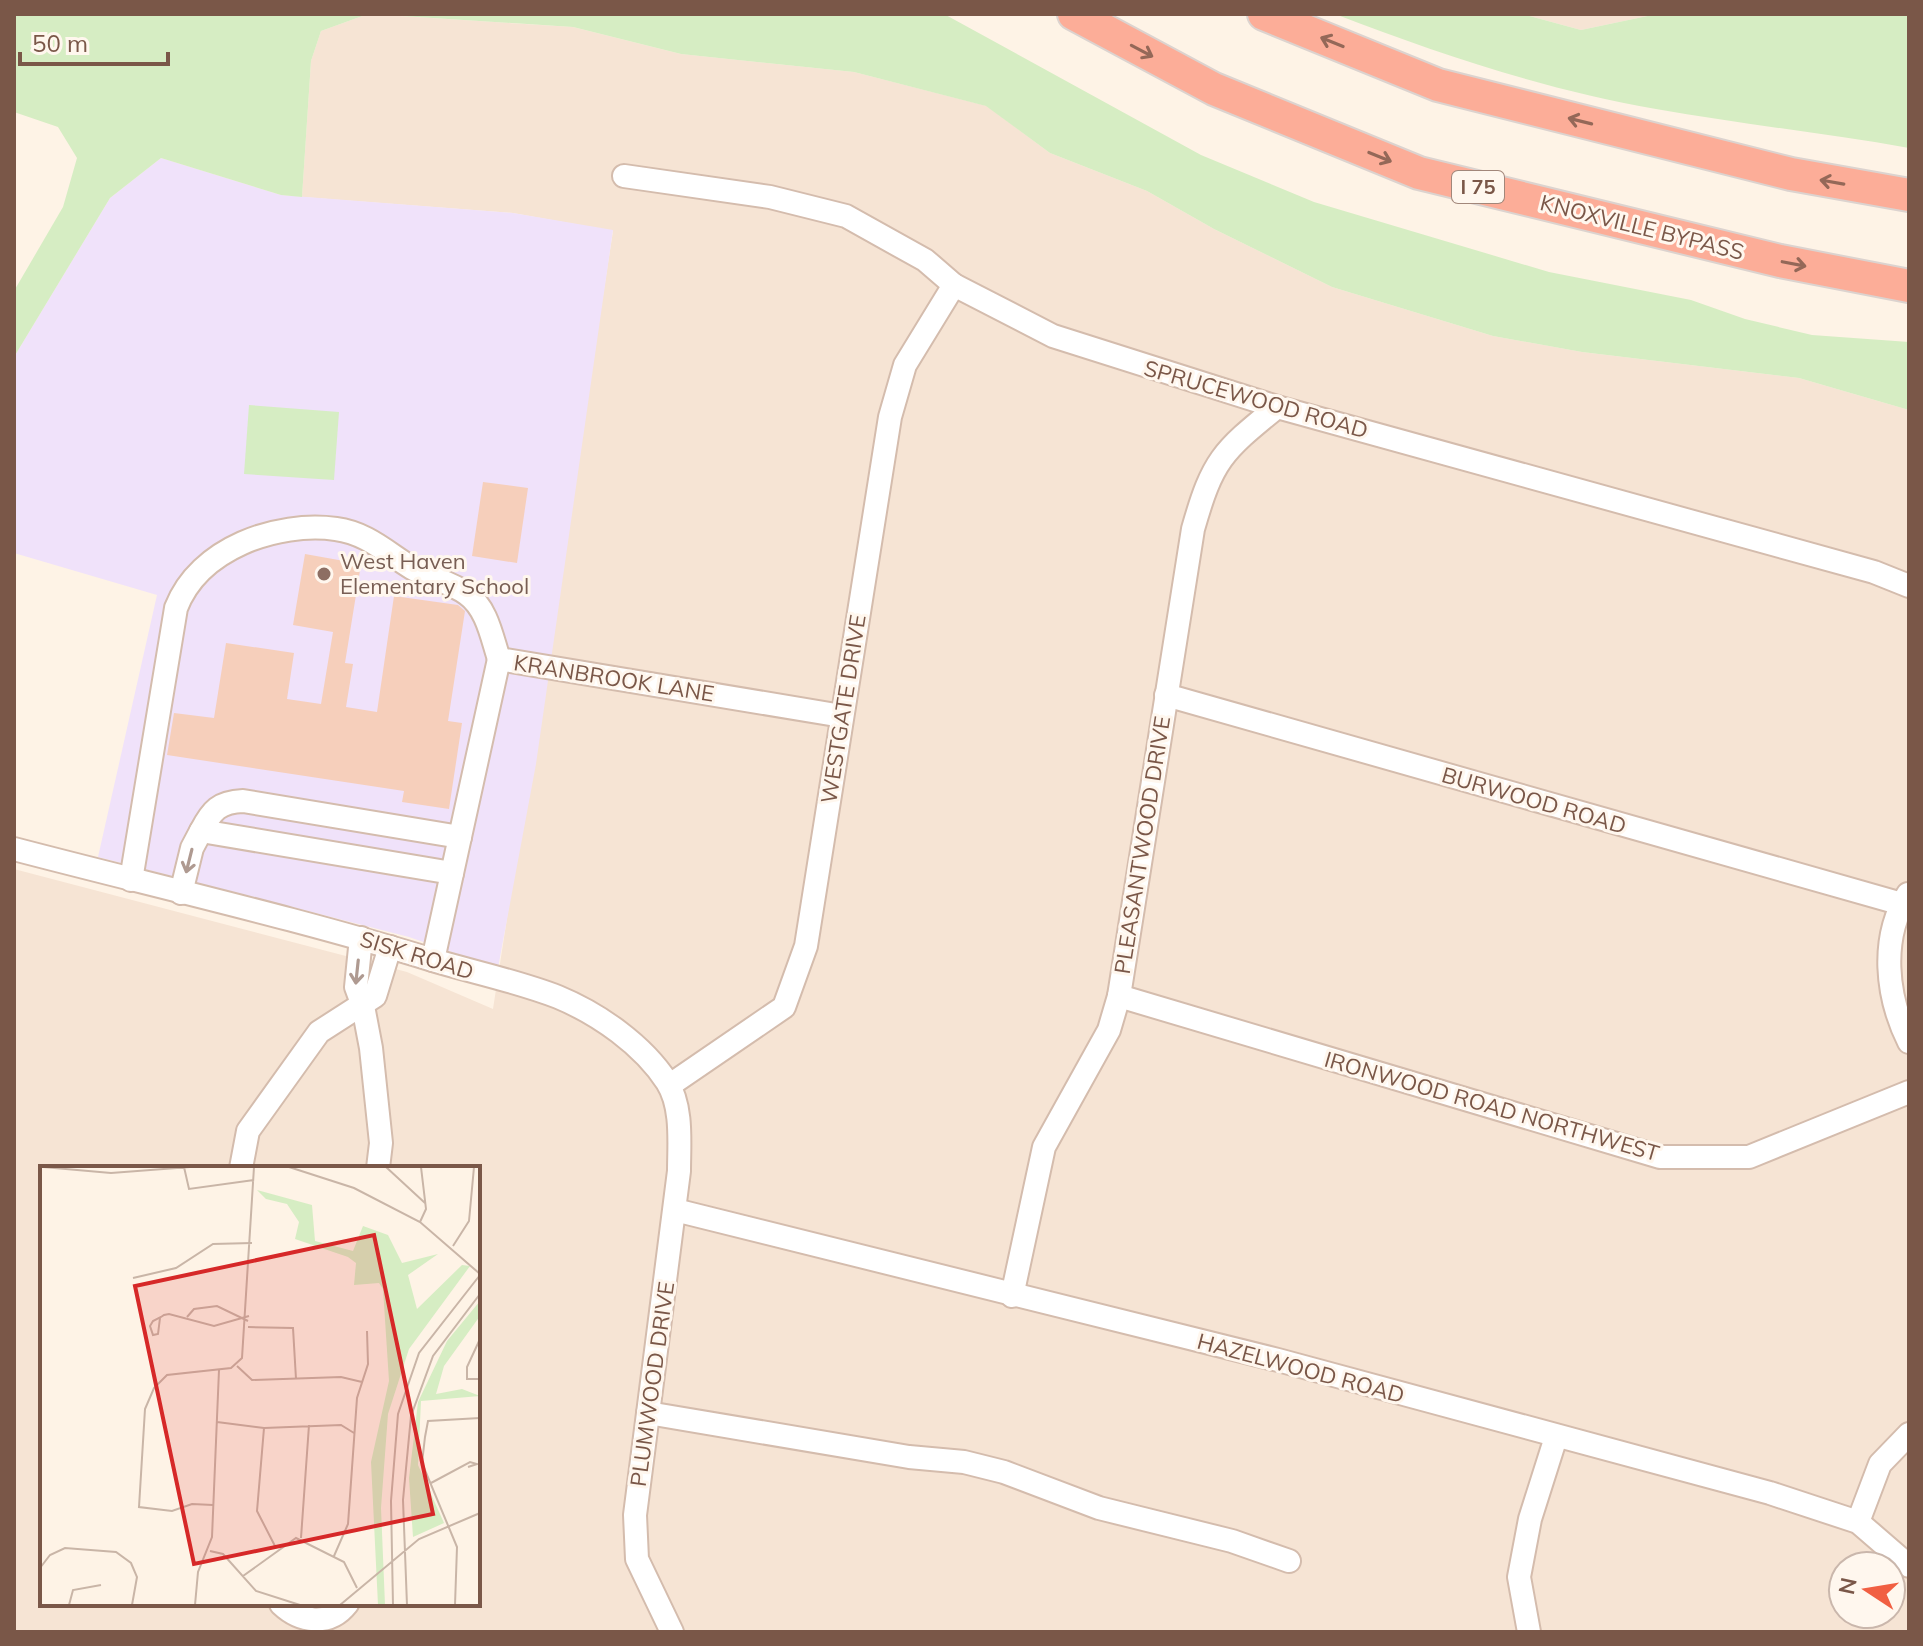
<svg xmlns="http://www.w3.org/2000/svg" width="1923" height="1646" font-family="Mulish,sans-serif">
  <style>
    .residential { fill: #f6e4d4; fill-rule: evenodd }
    .education { fill: #f0e2fa }
    .green { fill: #d6edc3 }
    .building { fill: #f6cfbb }
    .lines { fill: none; stroke-linecap: round; stroke-linejoin: round }
    .minor-casing { stroke: #d4bcad; stroke-width: 26 }
    .highway-casing { stroke: #dcd3cf; stroke-width: 36 }
    .minor { stroke: #fff; stroke-width: 22 }
    .highway { stroke: #fcad98; stroke-width: 32 }
    .oneway { stroke: #946858 }
    .oneway2 { stroke: #af9a91 }
    .education-dot { fill: #8d6e63; stroke: #fff7ee; stroke-width: 3 }
    .labels { text-anchor: middle; stroke-width: 6; stroke-linejoin: round; paint-order: stroke }
    .shield { fill: #fff7ee; stroke: #a2877a; stroke-width: 2 }
    .shield-label { font-size: 20px; font-weight: bold; fill: #7a5748 }
    .street-label { font-size: 22px; fill: #7a5748; stroke: #fff7ee }
    .education-label { font-size: 22px; fill: #785e54; stroke: #fff7ee; text-anchor: start }
    .inset-road { fill: none; stroke: #c9b5a7; stroke-width: 2 }
    .view { fill: #d62828; fill-opacity: 0.15; stroke: #d62828; stroke-width: 4 }
    .inset-edge { fill: none; stroke: #7a5748; stroke-width: 4 }
  </style>
  <rect width="100%" height="100%" fill="#fef3e6"/>
  <g class="residential">
    <path d="M368,14L573,27L681,54L854,72L987,106L1050,153L1147,191L1214,229L1332,287L1493,336L1582,352L1799,378L1909,410V1632H14V869L407,972L493,1009L613,231L513,213L302,197L311,61L321,31ZM42,1168H478V1604H42ZM1843,1566H1891V1614H1843Z"/>
    <path d="M1522,14H1657L1581,30Z"/>
  </g>
  <path class="education" d="M161,158L281,195L513,213L613,230L536,764L498,968L409,937L98,857L157,595L14,553V357L110,198Z"/>
  <g class="green">
    <path d="M14,14H368L321,31L311,61L302,197L281,195L161,158L110,198L14,357V291L63,207L77,158L58,127L14,112Z"/>
    <path d="M371,14H944L1201,155L1314,202L1549,272L1691,300L1745,319L1812,335L1909,342V410L1799,378L1582,352L1493,336L1332,287L1214,229L1147,191L1050,153L986,106L854,72L681,54L573,27Z"/>
    <path d="M1335,14H1522L1581,30L1657,14H1909V148C1825,133 1740,124 1656,109C1546,90 1439,54 1335,14Z"/>
    <path d="M249,405L339,412L334,480L244,474Z"/>
  </g>
  <g class="building">
    <path d="M483,482L528,488L517,563L472,556Z"/>
    <path d="M305,554L361,564L345,663L353,664L346,707L377,712L394,596L458,605L465,611L448,721L462,723L449,809L402,802L404,791L167,755L174,713L214,718L226,643L294,653L287,699L321,704L333,632L293,625Z"/>
  </g>
  <g class="lines">
    <g class="minor-casing">
      <g id="minor">
        <path d="M624,176L770,197L846,216L925,260L954,285L1053,336L1277,407L1874,572L1909,586"/>
        <path d="M1166,695L1902,904"/>
        <path d="M14,849C155,886 297,918 436,961C477,973 520,982 558,997C599,1014 643,1045 667,1082C683,1107 679,1144 679,1171L635,1515L637,1559L672,1632"/>
        <path d="M452,873L201,831C212,810 219,802 243,801L460,837"/>
        <path d="M131,880L176,608C199,548 277,521 336,529C367,533 387,553 412,568C429,578 451,582 467,594C487,608 492,638 499,659"/>
        <path d="M181,893L192,848L201,831"/>
        <path d="M1908,894C1880,938 1886,996 1909,1042"/>
        <path d="M361,938L356,987L363,1006L371,1048L381,1143L378,1168"/>
        <path d="M433,960L499,659L842,716"/>
        <path d="M1119,996L1660,1157H1749L1909,1092"/>
        <path d="M670,1085L784,1007L806,946L890,417L905,365L954,285"/>
        <path d="M241,1168L248,1131L319,1032L375,996L390,947"/>
        <path d="M675,1210L1278,1360L1770,1493L1858,1522L1909,1566"/>
        <path d="M1012,1296L1044,1147L1109,1030L1119,996L1193,529C1213,459 1222,452 1277,407"/>
        <path d="M648,1413L909,1457L964,1462L1004,1472L1099,1508L1232,1541L1289,1561"/>
        <path d="M1858,1522L1880,1464L1909,1434"/>
        <path d="M281,1604C300,1622 329,1627 347,1604"/>
        <path d="M1529,1632L1519,1577L1530,1519L1556,1437"/>
      </g>
    </g>
    <g class="highway-casing">
      <g id="highway">
        <path d="M1074,14L1214,89L1419,173L1780,261L1909,286"/>
        <path d="M1264,14L1438,85L1791,174L1909,195"/>
      </g>
    </g>
    <use href="#minor" class="minor"/>
    <use href="#highway" class="highway"/>
  </g>
  <defs><path id="oneway-shaft" d="M-6 0H5M1.5-3L5.5 0L1.5 3" fill="none" stroke-width="1.6" stroke-linecap="round" stroke-linejoin="round" transform="scale(2)"/></defs>
  <g class="oneway">
    <use href="#oneway-shaft" transform="translate(1332 42) rotate(-158)"/>
    <use href="#oneway-shaft" transform="translate(1142 51) rotate(28)"/>
    <use href="#oneway-shaft" transform="translate(1580 121) rotate(-166)"/>
    <use href="#oneway-shaft" transform="translate(1380 157) rotate(22)"/>
    <use href="#oneway-shaft" transform="translate(1832 182) rotate(-170)"/>
    <use href="#oneway-shaft" transform="translate(1794 264) rotate(11)"/>
  </g>
  <g class="oneway2">
    <use href="#oneway-shaft" transform="translate(189 861) rotate(104)"/>
    <use href="#oneway-shaft" transform="translate(357 972) rotate(96)"/>
  </g>
  <circle class="education-dot" cx="324" cy="574" r="8"/>
  <g class="labels">
    <rect class="shield" x="1452" y="171" width="52" height="32" rx="6"/>
    <g class="shield-label">
      <text x="1478" y="194">I 75</text>
    </g>
    <g class="street-label">
      <text transform="translate(1642 227) rotate(14)" y="8">KNOXVILLE BYPASS</text>
      <text transform="translate(1256 399) rotate(16)" y="8">SPRUCEWOOD ROAD</text>
      <text transform="translate(614 678) rotate(9)" y="8">KRANBROOK LANE</text>
      <text transform="translate(843 709) rotate(-81)" y="8">WESTGATE DRIVE</text>
      <text transform="translate(1534 800) rotate(16)" y="8">BURWOOD ROAD</text>
      <text transform="translate(1142 845) rotate(-81)" y="8">PLEASANTWOOD DRIVE</text>
      <text transform="translate(417 955) rotate(17)" y="8">SISK ROAD</text>
      <text transform="translate(1492 1106) rotate(16)" y="8">IRONWOOD ROAD NORTHWEST</text>
      <text transform="translate(1301 1368) rotate(15)" y="8">HAZELWOOD ROAD</text>
      <text transform="translate(652 1384) rotate(-82)" y="8">PLUMWOOD DRIVE</text>
    </g>
    <g class="education-label">
      <text x="340" y="569">West Haven<tspan x="340" dy="25">Elementary School</tspan></text>
    </g>
  </g>
  <g transform="translate(40 1166)">
    <rect width="440" height="440" fill="#fef3e6"/>
    <path d="M217,24L272,39L275,75L313,85L323,60L348,69L362,97L398,88L368,109L377,143L422,99L430,100L369,183L348,248L341,342L345,439H338L331,296L349,215L343,123L339,117L314,119L316,97L308,91L255,73L259,56L247,38L226,33ZM440,135V150L404,200L396,228L422,223L440,230L381,235L378,299L404,357L373,371L369,312L378,236L407,175Z" fill="#d6edc3"/>
    <path class="inset-road" d="M3,1L71,7L150,1M144,1L149,23L214,14M249,1L314,22L380,56L440,108M346,1L385,37M380,56L386,43L381,1M413,80L429,55L434,1M93,112L136,102L173,78L212,77M147,151L154,143L177,140L208,155M120,152L118,168L113,169L110,160L113,155L121,151L124,149L129,148L174,160L209,150M208,161L253,162L256,213M440,173L427,201V213H440M197,200L212,214L301,211L322,216M177,256L224,262L301,259L314,267M224,262L217,345L236,382M391,317L430,296L437,298L428,301M173,339L152,338L132,345L99,341L105,243L114,222L127,209L191,202L202,192L214,1M261,372L269,259M170,385L183,388L216,425L260,439M294,390L308,358L317,232L328,198L327,165M0,402L10,389L25,382L76,386L91,397L97,411L92,439M203,410L256,372L304,396L317,422M29,439L33,424L61,419M155,439L158,406L172,371L179,204M300,439L379,373L440,347M353,439L351,335L358,248L379,187L440,109M367,439L363,334L371,250L393,190L440,128M415,439L417,381L382,297L385,271L388,255L440,252"/>
    <path class="view" d="M334,69L393,348L154,398L95,120Z"/>
    <rect width="440" height="440" class="inset-edge"/>
  </g>
  <rect width="1923" height="1646" fill="none" stroke="#7a5748" stroke-width="32"/>
  <g transform="translate(1867 1590) rotate(282)"><circle r="38" fill="#fff7ee" stroke="#cab7ac" stroke-width="2"/>
  <path d="M0-6L14 30L0 20L-14 30Z" fill="#f15f42"/>
  <text y="-12" font-size="22" font-weight="bold" text-anchor="middle" fill="#7a5748">N</text>
  </g>
  <path d="M20 52v12h148v-12" fill="none" stroke="#7a5748" stroke-width="4"/>
  <text x="32" y="52" font-size="24" fill="#7a5748" stroke="#fff7ee" stroke-width="6" paint-order="stroke">50 m</text>
</svg>
